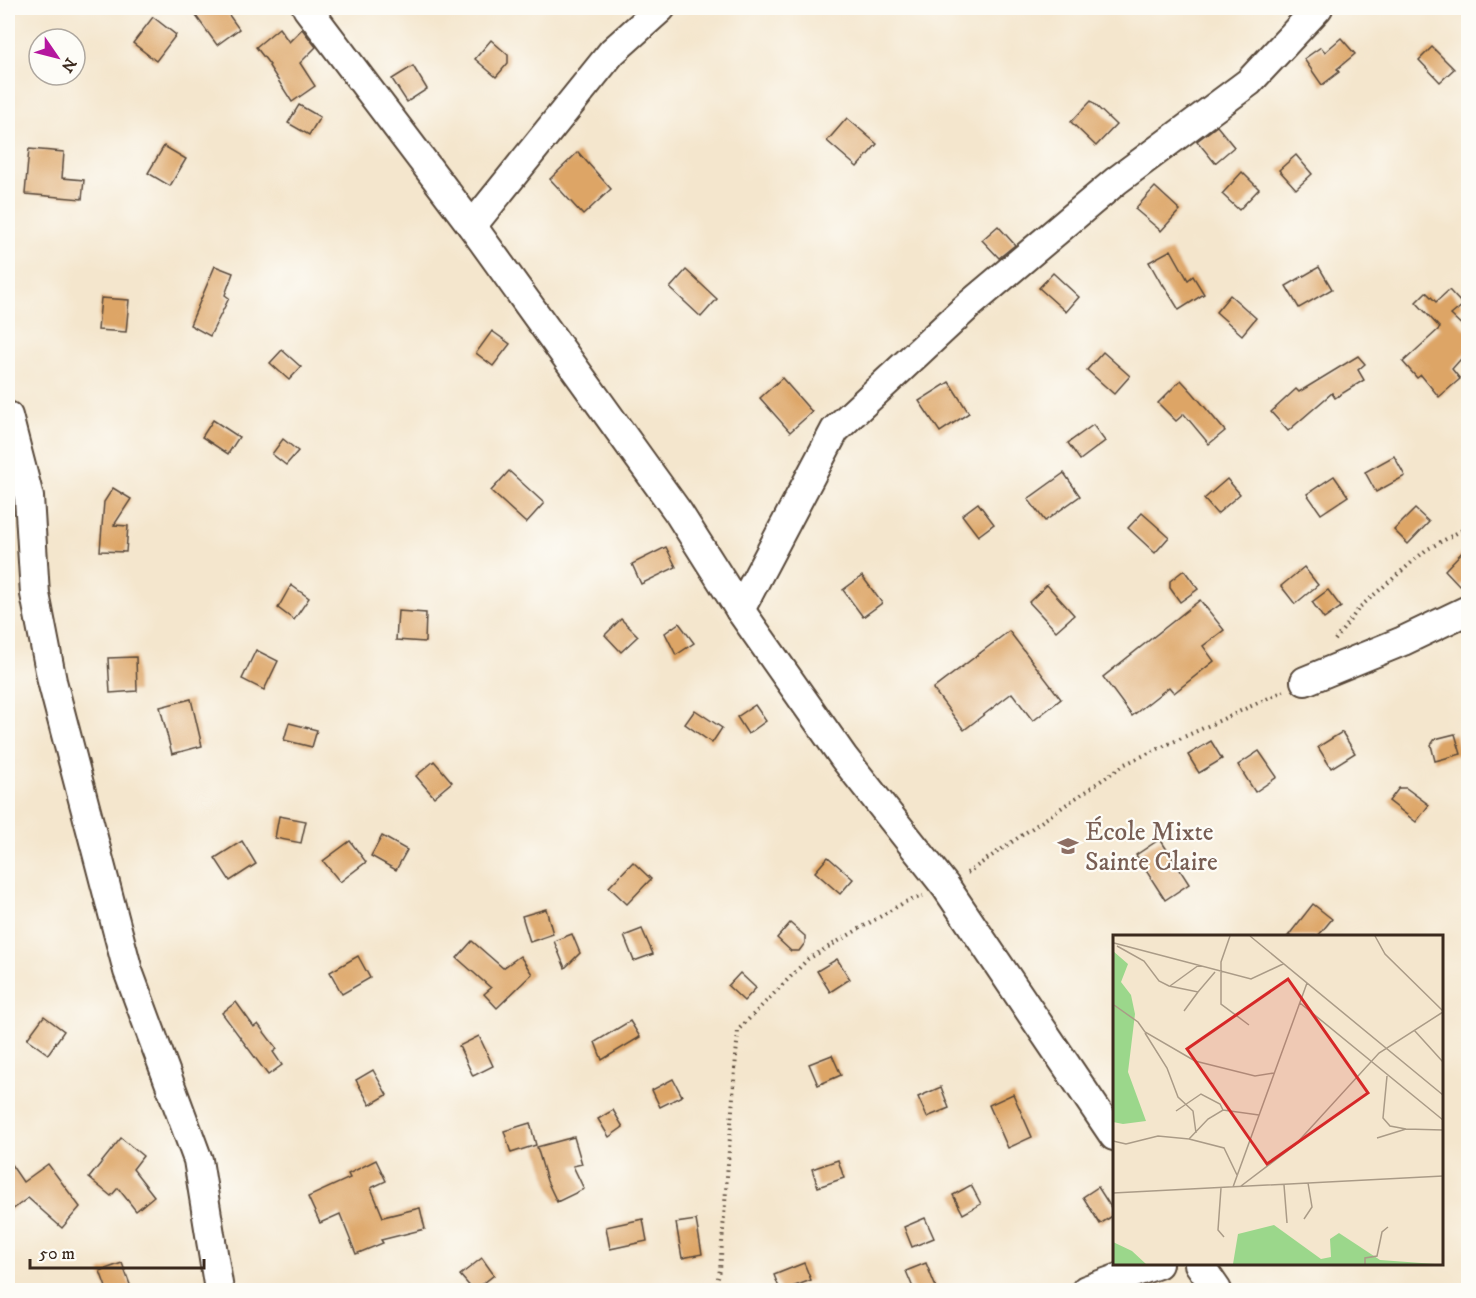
<svg xmlns="http://www.w3.org/2000/svg" width="1476" height="1298" font-family="'IM FELL DW Pica',serif">
  <style>
    .building { fill: #dda566 }
    .lines { fill: none; stroke-linecap: round; stroke-linejoin: round }
    .minor-casing { stroke: #574638; stroke-width: 32 }
    .path { stroke: #574638; stroke-width: 4; stroke-dasharray: 1.5 4.5; stroke-linecap: butt }
    .minor { stroke: #fff; stroke-width: 28 }
    .labels { text-anchor: middle; stroke-width: 4.5; stroke-linejoin: round; paint-order: stroke }
    .education-label { font-size: 26px; fill: #785e54; stroke: #fdfcf7; text-anchor: start }
    .inset-road { fill: none; stroke: #aa9b87; stroke-width: 1.5 }
    .view { fill: #d62828; fill-opacity: 0.15; stroke: #d62828; stroke-width: 3 }
    .inset-edge { fill: none; stroke: #3b2a1e; stroke-width: 3 }
  </style>
  <rect width="100%" height="100%" fill="#fdfcf7"/>
  <filter id="ink" filterUnits="userSpaceOnUse"><feTurbulence type="fractalNoise" baseFrequency=".0167" numOctaves="2"/><feDisplacementMap in="SourceGraphic" scale="12" xChannelSelector="R" yChannelSelector="G"/><feConvolveMatrix kernelMatrix="1 2 1 2 8 2 1 2 1" color-interpolation-filters="sRGB"/></filter>
  <filter id="wash" filterUnits="userSpaceOnUse"><feTurbulence type="fractalNoise" baseFrequency=".008" numOctaves="4" result="noise"/><feDisplacementMap in="SourceGraphic" scale="24" xChannelSelector="R" yChannelSelector="G"/><feGaussianBlur stdDeviation="1.35" result="paint"/><feColorMatrix in="noise" values="0 0 0 0 0 0 0 0 0 0 0 0 0 0 0 0 0 1.4 0 .05"/><feComposite in="paint" operator="in"/></filter>
  <g filter="url(#wash)">
    <rect width="100%" height="100%" fill="#f4e6cd"/>
    <g id="blocks">
      <g class="building">
        <path d="M208,8H224L239,29L217,45L196,16Z"/>
        <path d="M153,17L176,35L156,61L133,43Z"/>
        <path d="M279,28L289,42L302,29L316,47L300,63L315,86L292,102L269,66L270,65L256,47Z"/>
        <path d="M1341,38L1355,54L1337,69L1339,72L1322,85L1304,59L1321,47L1325,52Z"/>
        <path d="M491,40L508,55V63L496,77L475,59Z"/>
        <path d="M1432,47L1454,69L1440,82L1419,60Z"/>
        <path d="M413,66L427,89L407,102L392,79Z"/>
        <path d="M1091,101L1116,125L1096,146L1071,122Z"/>
        <path d="M299,105L320,117L309,135L288,123Z"/>
        <path d="M847,118L877,144L857,167L827,141Z"/>
        <path d="M1217,126L1234,147L1215,163L1197,141Z"/>
        <path d="M164,146L186,159L170,186L148,173Z"/>
        <path d="M29,149L64,152L62,178L84,180L82,199L25,194Z"/>
        <path d="M578,152L611,189L583,215L550,179Z"/>
        <path d="M1296,155L1312,174L1296,189L1279,170Z"/>
        <path d="M1242,172L1259,189L1239,210L1222,194Z"/>
        <path d="M1155,187L1180,210L1161,231L1135,209Z"/>
        <path d="M998,226L1015,245L999,258L982,240Z"/>
        <path d="M1171,250L1188,280L1193,276L1204,294L1179,310L1163,284L1162,285L1149,262Z"/>
        <path d="M215,266L233,273L225,295L229,298L210,336L190,325Z"/>
        <path d="M1319,267L1332,289L1299,308L1286,286Z"/>
        <path d="M686,270L717,299L701,317L670,288Z"/>
        <path d="M1053,273L1079,297L1066,312L1039,288Z"/>
        <path d="M1449,290L1463,305L1451,315L1468,331V351L1452,369L1460,379L1439,397L1421,375L1417,378L1403,362L1440,328L1416,302L1426,292L1436,302Z"/>
        <path d="M1230,295L1256,318L1242,335L1216,312Z"/>
        <path d="M101,298L129,300L126,332L98,330Z"/>
        <path d="M492,331L510,344L493,366L476,353Z"/>
        <path d="M282,350L301,367L289,380L270,363Z"/>
        <path d="M1103,352L1130,376L1114,394L1087,370Z"/>
        <path d="M1358,356L1365,364L1358,370L1364,380L1335,398L1332,393L1288,431L1271,412L1296,389L1299,392Z"/>
        <path d="M782,378L812,412L790,432L760,398Z"/>
        <path d="M1181,380L1193,393L1225,431L1209,444L1184,414L1176,421L1158,403Z"/>
        <path d="M949,382L969,413L940,432L919,401Z"/>
        <path d="M213,420L239,437L228,454L202,437Z"/>
        <path d="M1093,425L1105,441L1080,460L1068,443Z"/>
        <path d="M283,439L298,451L286,465L272,454Z"/>
        <path d="M1394,456L1405,476L1376,492L1365,472Z"/>
        <path d="M509,471L544,503L526,523L491,491Z"/>
        <path d="M1064,473L1080,496L1045,521L1028,499Z"/>
        <path d="M1334,476L1348,496L1321,514L1307,494Z"/>
        <path d="M1227,479L1240,494L1217,514L1204,499Z"/>
        <path d="M113,488L131,499L114,525L128,526L126,552L100,551L104,502Z"/>
        <path d="M978,503L994,524L978,536L962,515Z"/>
        <path d="M1415,509L1429,522L1408,544L1394,530Z"/>
        <path d="M1142,513L1169,537L1155,553L1128,528Z"/>
        <path d="M1468,546V577L1460,586L1445,570Z"/>
        <path d="M666,547L676,567L641,584L632,564Z"/>
        <path d="M1304,567L1318,585L1295,604L1281,586Z"/>
        <path d="M1184,570L1198,589L1180,602L1170,588V581Z"/>
        <path d="M862,576L882,603L863,617L843,590Z"/>
        <path d="M291,585L309,598L294,620L278,608Z"/>
        <path d="M1047,585L1074,615L1056,631L1029,602Z"/>
        <path d="M1328,590L1341,607L1324,619L1312,602Z"/>
        <path d="M1200,600L1224,630L1203,646L1214,661L1174,693L1169,687L1132,716L1103,677Z"/>
        <path d="M398,611L426,613L425,642L396,640Z"/>
        <path d="M621,619L638,636L621,652L605,635Z"/>
        <path d="M679,623L694,643L676,655L665,633Z"/>
        <path d="M1009,631L1061,699L1033,721L1012,693L964,730L933,689Z"/>
        <path d="M256,650L278,661L264,690L242,679Z"/>
        <path d="M136,657L137,691L110,693L108,658Z"/>
        <path d="M191,699L202,746L172,754L160,707Z"/>
        <path d="M755,705L766,721L748,734L737,717Z"/>
        <path d="M695,710L722,728L712,743L685,724Z"/>
        <path d="M289,723L317,730L312,747L284,740Z"/>
        <path d="M1342,732L1355,753L1331,768L1318,747Z"/>
        <path d="M1455,734L1461,754L1435,761L1431,745L1435,739Z"/>
        <path d="M1211,741L1222,759L1199,773L1188,755Z"/>
        <path d="M1259,751L1277,777L1255,792L1238,765Z"/>
        <path d="M434,761L452,782L434,797L416,776Z"/>
        <path d="M1399,788H1406L1429,805L1416,822L1389,801Z"/>
        <path d="M279,816L306,821L301,843L275,838Z"/>
        <path d="M382,836L407,850L396,870L371,856Z"/>
        <path d="M1160,839L1189,884L1165,900L1136,855Z"/>
        <path d="M242,841L256,864L230,881L215,858Z"/>
        <path d="M350,841L366,862L340,882L323,861Z"/>
        <path d="M828,857L853,879L840,894L815,872Z"/>
        <path d="M633,862L651,879L627,904L609,887Z"/>
        <path d="M1313,904L1332,919L1318,936H1288Z"/>
        <path d="M546,909L553,934L530,942L522,916Z"/>
        <path d="M790,923L805,936V943L799,951H791L777,938Z"/>
        <path d="M642,929L653,954L634,961L624,936Z"/>
        <path d="M572,934L580,953L565,968L554,941Z"/>
        <path d="M472,941L503,968L520,956L532,974L497,1008L484,994L491,988L457,958Z"/>
        <path d="M358,956L370,978L342,994L330,972Z"/>
        <path d="M837,959L850,979L830,992L817,971Z"/>
        <path d="M740,973L756,988L744,1001L728,986Z"/>
        <path d="M236,1002L254,1027L258,1024L277,1049L273,1052L282,1065L268,1075L222,1013Z"/>
        <path d="M44,1016L64,1031L48,1054L27,1039Z"/>
        <path d="M630,1021L640,1037L602,1060L595,1042Z"/>
        <path d="M479,1036L493,1066L473,1076L459,1046Z"/>
        <path d="M832,1055L841,1075L818,1085L809,1064Z"/>
        <path d="M373,1070L387,1095L370,1105L356,1080Z"/>
        <path d="M673,1079L682,1096L660,1107L652,1090Z"/>
        <path d="M941,1087L949,1108L927,1117L918,1097Z"/>
        <path d="M1013,1094L1032,1137L1008,1148L989,1105Z"/>
        <path d="M613,1110L623,1127L609,1137L598,1119Z"/>
        <path d="M530,1123L536,1145L511,1153L504,1131Z"/>
        <path d="M574,1137L582,1164L573,1166L584,1189L557,1202L547,1181L537,1147Z"/>
        <path d="M121,1138L143,1156L133,1169L154,1196L136,1211L118,1188L111,1196L89,1178Z"/>
        <path d="M8,1160L23,1182L48,1164L80,1207L62,1228L28,1198L8,1213Z"/>
        <path d="M376,1160L386,1181L371,1188L383,1217L420,1208L425,1229L381,1240L383,1243L356,1254L340,1214L320,1223L308,1197L350,1178L348,1174Z"/>
        <path d="M838,1160L844,1178L818,1187L812,1169Z"/>
        <path d="M971,1185L981,1204L963,1214L953,1195Z"/>
        <path d="M1098,1187L1114,1212V1215L1100,1224L1083,1197Z"/>
        <path d="M925,1218L934,1238L912,1247L904,1227Z"/>
        <path d="M643,1219L647,1241L610,1249L606,1227Z"/>
        <path d="M696,1220L702,1254L682,1258L676,1223Z"/>
        <path d="M482,1258L494,1275L475,1290H473L460,1275Z"/>
        <path d="M122,1263L132,1290H107L100,1271Z"/>
        <path d="M804,1263L811,1280L784,1290H780L774,1275Z"/>
        <path d="M926,1263L937,1290H914L906,1271Z"/>
      </g>
    </g>
  </g>
  <g filter="url(#ink)">
    <use href="#blocks" fill-opacity="0" stroke="#574638" stroke-width="1.5"/>
    <g class="lines">
      <g class="minor-casing">
        <g id="minor">
          <path d="M307,8L472,226L678,512L740,610L844,758L946,887L1114,1136"/>
          <path d="M472,226L612,52L661,8"/>
          <path d="M8,416L29,497L35,594L52,681L128,971L198,1160L219,1290"/>
          <path d="M740,610L835,430L969,305L1116,181L1249,82L1318,8"/>
          <path d="M1305,681L1403,641L1468,610"/>
          <path d="M1199,1264L1217,1290"/>
          <path d="M1086,1290L1158,1264"/>
        </g>
      </g>
      <g class="path">
        <path d="M1335,640L1360,607L1426,550L1464,529L1468,524"/>
        <path d="M967,873L1125,764L1284,691"/>
        <path d="M715,1290L720,1270L738,1030L808,959L905,902L923,896"/>
      </g>
      <use href="#minor" class="minor"/>
    </g>
  </g>
  <defs>
    <g id="school-bare" transform="scale(1.62)"><path d="M0-5L7-2L0 1L-7-2ZM-4 1L0 2.5L4 1V4Q0 6-4 4Z" fill="#8d6e63" stroke="#fdfcf7" stroke-width="2.5" paint-order="stroke"/></g>
  </defs>
  <g fill-rule="evenodd">
    <use href="#school-bare" x="1068" y="846"/>
  </g>
  <g class="labels">
    <g class="education-label">
      <text x="1085" y="840">École Mixte<tspan x="1085" dy="30">Sainte Claire</tspan></text>
    </g>
  </g>
  <g transform="translate(1113 935)">
    <rect width="330" height="330" fill="#f4e6cd"/>
    <path d="M0,16L15,29L8,47L18,60L22,79L15,137L33,186L10,189L0,187ZM161,290L208,324L218,322L217,304L226,298L267,325L322,329H120L125,299ZM0,307L19,316L33,329H0Z" fill="#9bd78b"/>
    <path class="inset-road" d="M117,1L108,27V69L136,90M137,1L330,160M262,1L272,19L330,76M1,8L138,44L170,29M4,11L31,26L46,46L56,51L85,57L102,37M57,51L86,30M187,68L330,185M1,70L25,87L32,97L82,126L142,141L161,138M71,76L85,57M301,95L330,127M32,98L54,133L65,162L80,176L83,198M274,141L270,183L277,191L293,194M63,176L88,159L107,169L110,175M264,203L293,194L330,195M76,204L111,213L124,240M0,206L13,209L45,201L76,204L95,184L110,175L146,180M171,250L174,288M128,251L182,210L266,118L330,77M120,252L194,48M108,253L105,295L111,302M0,258L330,241M191,284L199,272L195,248M252,329V323L264,321L269,297L275,292"/>
    <path class="view" d="M175,44L255,158L154,229L74,114Z"/>
    <rect width="330" height="330" class="inset-edge"/>
  </g>
  <rect width="1476" height="1298" fill="none" stroke="#fdfcf7" stroke-width="30"/>
  <g transform="translate(57 57) rotate(125)"><circle r="28" fill="#fdfcf7" stroke="#afa8a0" stroke-width="1.5"/>
  <path d="M0-4.5L10 22L0 15L-10 22Z" fill="#b5179e"/>
  <text y="-9" font-size="16" font-weight="bold" text-anchor="middle" fill="#3b2a1e">N</text>
  </g>
  <path d="M30 1259v9h174v-9" fill="none" stroke="#3b2a1e" stroke-width="3"/>
  <text x="39" y="1259" font-size="18" fill="#3b2a1e" stroke="#fdfcf7" stroke-width="4.5" paint-order="stroke">50 m</text>
</svg>
